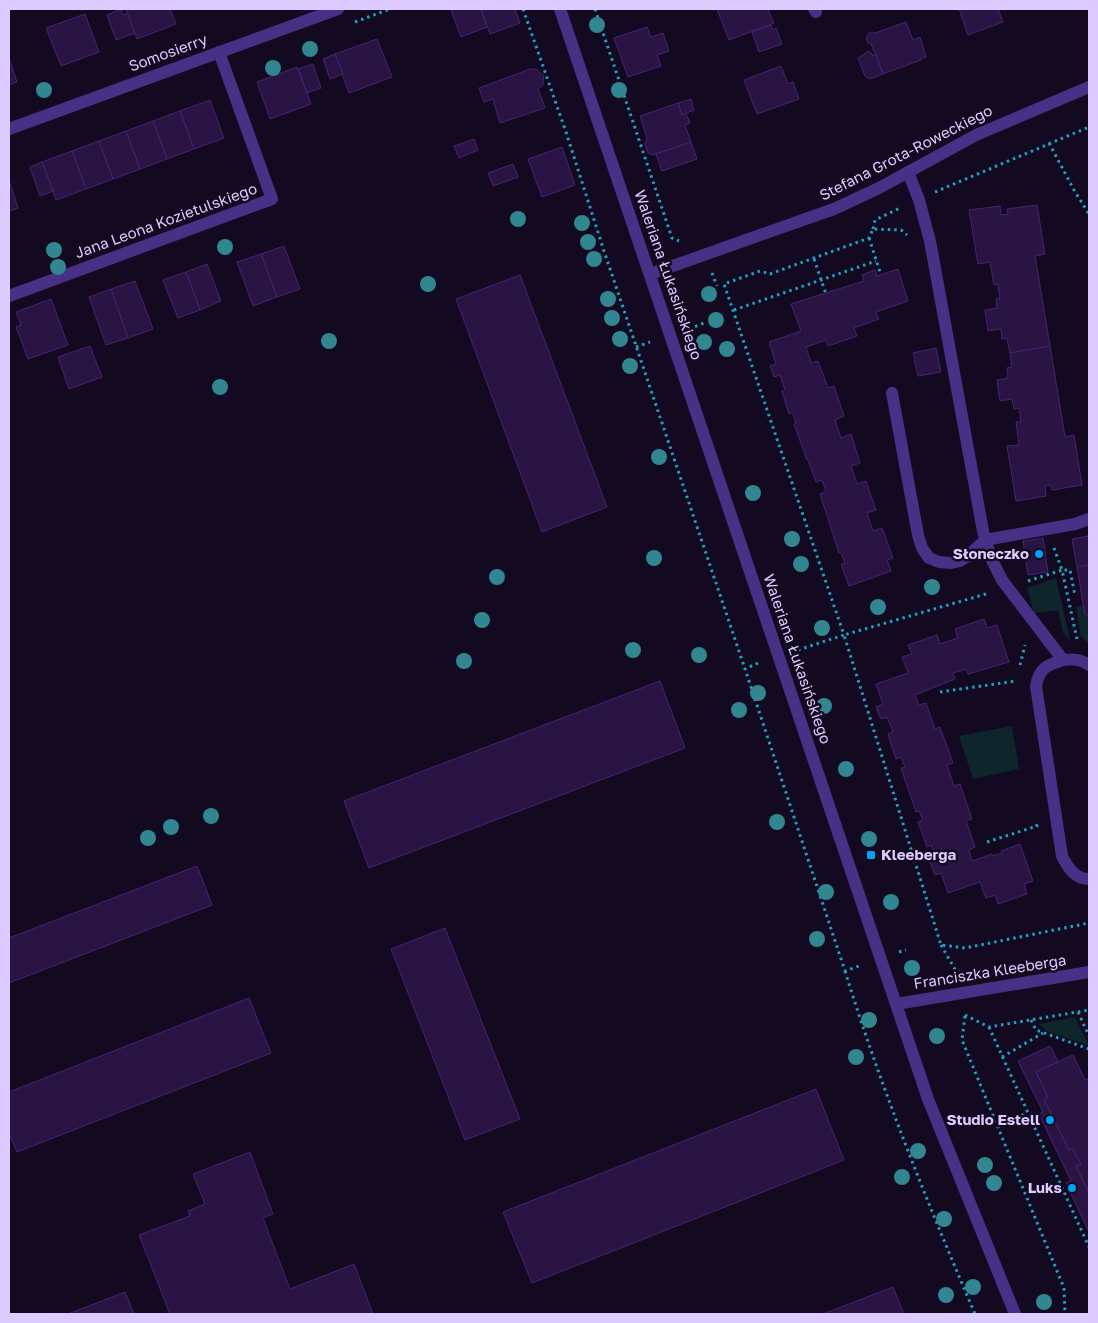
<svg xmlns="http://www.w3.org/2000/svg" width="1098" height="1323" font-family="'Golos Text',sans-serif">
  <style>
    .green { fill: #0d252b }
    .building { fill: #291443; stroke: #462472 }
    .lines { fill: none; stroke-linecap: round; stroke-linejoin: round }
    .path { stroke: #20a1bc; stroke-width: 3; stroke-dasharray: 2.5 4; stroke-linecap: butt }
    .minor { stroke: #473085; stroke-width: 12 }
    .tree { fill: #31868f }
    .poi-dot { fill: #00a2f5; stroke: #130a21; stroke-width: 2 }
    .labels { text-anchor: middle; stroke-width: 5; stroke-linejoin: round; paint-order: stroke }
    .street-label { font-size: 15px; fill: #ddcaff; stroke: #130a21 }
    .poi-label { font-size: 15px; font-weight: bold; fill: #ddcaff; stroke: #130a21; text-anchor: end }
  </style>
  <rect width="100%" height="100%" fill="#130a21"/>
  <g class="green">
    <path d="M1056,578L1070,640L1063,633L1058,610L1034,613L1027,588Z"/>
    <path d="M1083,606L1085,616L1089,615V643L1081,637L1076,607Z"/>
    <path d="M1012,726L1019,769L973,779L959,736Z"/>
    <path d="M1075,1017L1089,1046L1046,1031L1039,1024Z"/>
  </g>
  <g class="building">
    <path d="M121,9L123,15L128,13L135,33L116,40L107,15Z"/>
    <path d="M126,9H170L176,24L137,39Z"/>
    <path d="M455,9H481L487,27L461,37L451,10Z"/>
    <path d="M481,9H515L520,23L490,34Z"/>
    <path d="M717,9H768L774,23L729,40Z"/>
    <path d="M959,9H998L1003,22L968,35Z"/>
    <path d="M85,14L99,52L61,66L46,28Z"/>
    <path d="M906,22L913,40L920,37L926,57L920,59L921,60L883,74L871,44L868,43L866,38L869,33H875Z"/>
    <path d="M771,25L773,30L776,28L782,44L759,52L752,32Z"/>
    <path d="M647,27L651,37L663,33L669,51L657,55L661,66L628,77L614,38Z"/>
    <path d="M377,39L392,77L349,93L335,54Z"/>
    <path d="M869,51L874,56L876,55L883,74L870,79L865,76L858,58Z"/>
    <path d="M335,54L343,74L330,79L323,59Z"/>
    <path d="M9,58L17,82L9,85Z"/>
    <path d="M313,64L321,88L307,93L298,69Z"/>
    <path d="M781,66L788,84L793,82L799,99L757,114L744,80Z"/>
    <path d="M297,67L311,104L270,119L257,82Z"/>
    <path d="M530,69H536L544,76L543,85L538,89L545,108L500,123L493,99L484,102L479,88Z"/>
    <path d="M691,99L694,110L682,115L678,103Z"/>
    <path d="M210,100L224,138L194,149L180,111Z"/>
    <path d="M678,103L682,115L686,113L690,123L685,125L691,142L653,155L648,153L645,144L647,138L640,116Z"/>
    <path d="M180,111L194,149L167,159L153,121Z"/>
    <path d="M153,121L167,159L140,169L126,131Z"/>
    <path d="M126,131L140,169L113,179L99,141Z"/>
    <path d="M474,139L478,150L459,158L454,146Z"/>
    <path d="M99,141L113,179L86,189L72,151Z"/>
    <path d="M691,142L697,159L662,171L656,154Z"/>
    <path d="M562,147L575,185L542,197L528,159Z"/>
    <path d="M72,151L86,189L56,200L42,162Z"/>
    <path d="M42,162L53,191L40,196L30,167Z"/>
    <path d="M513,164L518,177L493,186L488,173Z"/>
    <path d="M9,180L18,208L9,211Z"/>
    <path d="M1037,205L1045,254L1035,256L1050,346L1010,353L1007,338L1002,339L1001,329L988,331L985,310L997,308L996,299L1000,298L998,284L994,285L990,262L978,264L969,210L1000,206L1001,215L1008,214L1007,209Z"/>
    <path d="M284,246L300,289L277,297L261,254Z"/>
    <path d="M261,254L277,297L253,306L237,262Z"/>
    <path d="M207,264L221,301L200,310L186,272Z"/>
    <path d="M898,269L908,301L876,312L879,319L854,328L857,336L828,346L826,340L806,347L811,363L818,361L828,388L834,386L844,416L835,420L841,438L851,434L860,463L851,466L857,484L866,481L876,510L867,513L873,531L882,528L893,558L887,560L891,571L849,586L841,564L845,563L841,553H839L820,494L826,492L822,480L816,482L808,460H807L794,424L796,423L793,413L789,414L782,391L785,390L780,375L774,377L770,366L776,364L769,342L801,331L791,304L864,281L862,275L875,270L877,276Z"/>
    <path d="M186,272L200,310L178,318L163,280Z"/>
    <path d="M520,275L607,507L542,532L456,299Z"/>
    <path d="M135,281L153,329L128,338L111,289Z"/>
    <path d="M111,289L128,338L106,345L89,297Z"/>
    <path d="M51,299L68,345L28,359L16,327L21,325L16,312Z"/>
    <path d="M90,346L102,377L69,389L58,357Z"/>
    <path d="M1050,346L1065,437L1074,435L1082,485L1052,490L1051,485L1045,486L1046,496L1016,501L1007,446L1019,445L1016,422H1021L1019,408L1014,409L1012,399L1000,401L997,380L1008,378L1007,368L1012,367L1010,353Z"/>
    <path d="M936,348L941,372L918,376L913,353Z"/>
    <path d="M1089,536V565L1077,567L1072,539Z"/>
    <path d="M1043,538L1048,572L1028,575L1023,541Z"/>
    <path d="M1089,565V615H1085L1077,567Z"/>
    <path d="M984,619L987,628L997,625L1009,662L968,674L966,669L953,673L955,679L915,695L919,705L926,703L935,729L940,727L953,763L947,765L954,786L960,784L972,819L966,821L975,847L969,850L972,861L992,854V856L1002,853L1001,851L1020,844L1033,881L1024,884L1027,894L998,904L995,895L986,898L980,882L948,893L941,873L935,875L930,862L936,860L931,845L927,847L918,822L923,820L919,811L916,812L901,768L905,767L901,757L896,759L888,734L893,732L887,717L881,719L876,707L883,704L876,684L908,673L902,657L912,654L908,645L937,635L940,644L958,638L955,629Z"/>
    <path d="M660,681L685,748L369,868L344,801Z"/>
    <path d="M197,866L212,905L9,983V938Z"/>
    <path d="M445,928L520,1119L465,1140L391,949Z"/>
    <path d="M249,998L271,1053L17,1152L9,1133V1092Z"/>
    <path d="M1050,1046L1058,1062L1036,1072L1048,1097L1044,1099L1069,1150L1072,1148L1081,1164L1076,1166L1089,1193V1232L1066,1183L1071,1181L1039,1114L1043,1112L1018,1061Z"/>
    <path d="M1073,1055L1085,1080L1089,1078V1193L1076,1166L1081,1164L1072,1148L1069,1150L1044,1099L1048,1097L1036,1072Z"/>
    <path d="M816,1089L844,1160L532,1283L503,1212Z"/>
    <path d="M250,1152L273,1214L263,1218L290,1289L354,1264L373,1314H170L139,1235L190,1216L188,1211L205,1204L193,1174Z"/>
    <path d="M893,1287L904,1314H823Z"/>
    <path d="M125,1292L134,1314H68Z"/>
  </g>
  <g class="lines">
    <g class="path">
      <path d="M523,9L566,132L604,251L745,669"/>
      <path d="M595,9L672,238L679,241"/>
      <path d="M355,22L390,9"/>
      <path d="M1049,143L1074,190L1089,214"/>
      <path d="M935,192L1089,127"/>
      <path d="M873,229L875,220L900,208"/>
      <path d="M869,238L881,275"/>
      <path d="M814,259L826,294"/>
      <path d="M712,273L717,286"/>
      <path d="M734,310L876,261"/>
      <path d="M689,329L704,323"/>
      <path d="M636,347L650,342"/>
      <path d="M1054,548L1062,570H1070L1075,595"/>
      <path d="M1028,581L1062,570L1077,639"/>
      <path d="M986,594L844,635L941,945L965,948L1089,923"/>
      <path d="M798,650L844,635L724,284L760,271L770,274L869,238L873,229L901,230L907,235"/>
      <path d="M758,663L745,669L845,971L859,966"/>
      <path d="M1020,665L1025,645"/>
      <path d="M940,692L1016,681"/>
      <path d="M987,842L1037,826L1036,824"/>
      <path d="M941,945L957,973"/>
      <path d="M899,952L906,950"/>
      <path d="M845,971C881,1088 927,1202 975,1314"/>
      <path d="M1078,1012L1089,1036"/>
      <path d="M965,1015L989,1027L1089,1010"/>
      <path d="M965,1016L962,1040L1064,1288L1065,1314"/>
      <path d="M1031,1020L1036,1030L1089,1049"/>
      <path d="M989,1027L1089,1247"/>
      <path d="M1002,1057L1043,1033"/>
      <path d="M998,1127L1027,1113"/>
    </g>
    <g class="minor">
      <path d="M560,9L928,1099L1015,1314"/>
      <path d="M814,9L816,12"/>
      <path d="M9,129L338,9"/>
      <path d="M908,172L919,200L930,241L983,531L991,558L1002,580L1063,660C1073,659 1081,659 1089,665"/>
      <path d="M650,274L834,209L879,188L976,135L1089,87"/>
      <path d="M9,296L272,199L219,52"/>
      <path d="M892,393L918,535L922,548L929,558L939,562L951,563L960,561L968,556L985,540L1075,524L1089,519"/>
      <path d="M1063,660C1047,665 1039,668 1036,686L1062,856C1068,868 1075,879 1089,879"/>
      <path d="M896,1004L1089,972"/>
    </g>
  </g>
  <g class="tree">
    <circle cx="597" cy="25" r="8"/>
    <circle cx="310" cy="49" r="8"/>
    <circle cx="273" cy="68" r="8"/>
    <circle cx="44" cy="90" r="8"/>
    <circle cx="619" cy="90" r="8"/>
    <circle cx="518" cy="219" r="8"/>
    <circle cx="582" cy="223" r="8"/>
    <circle cx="588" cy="242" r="8"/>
    <circle cx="225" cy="247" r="8"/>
    <circle cx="54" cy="250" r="8"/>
    <circle cx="594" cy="259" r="8"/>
    <circle cx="58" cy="267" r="8"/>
    <circle cx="428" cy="284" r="8"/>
    <circle cx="709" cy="294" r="8"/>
    <circle cx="608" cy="299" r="8"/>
    <circle cx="612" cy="318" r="8"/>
    <circle cx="716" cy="320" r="8"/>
    <circle cx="620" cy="339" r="8"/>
    <circle cx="329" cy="341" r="8"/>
    <circle cx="704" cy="342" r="8"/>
    <circle cx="727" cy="349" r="8"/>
    <circle cx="630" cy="366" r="8"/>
    <circle cx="220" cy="387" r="8"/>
    <circle cx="659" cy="457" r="8"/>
    <circle cx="753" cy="493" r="8"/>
    <circle cx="792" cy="539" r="8"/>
    <circle cx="654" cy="558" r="8"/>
    <circle cx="801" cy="564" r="8"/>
    <circle cx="497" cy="577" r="8"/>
    <circle cx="932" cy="587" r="8"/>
    <circle cx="878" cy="607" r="8"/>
    <circle cx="482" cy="620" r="8"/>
    <circle cx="822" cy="628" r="8"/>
    <circle cx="633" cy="650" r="8"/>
    <circle cx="699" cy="655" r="8"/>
    <circle cx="464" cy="661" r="8"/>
    <circle cx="758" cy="693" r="8"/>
    <circle cx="824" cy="706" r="8"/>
    <circle cx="739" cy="710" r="8"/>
    <circle cx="846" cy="769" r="8"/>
    <circle cx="211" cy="816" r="8"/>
    <circle cx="777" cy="822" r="8"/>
    <circle cx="171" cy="827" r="8"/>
    <circle cx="148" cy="838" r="8"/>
    <circle cx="869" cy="839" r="8"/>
    <circle cx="826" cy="892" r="8"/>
    <circle cx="891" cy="902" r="8"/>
    <circle cx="817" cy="939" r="8"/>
    <circle cx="912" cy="968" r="8"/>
    <circle cx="869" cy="1020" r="8"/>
    <circle cx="937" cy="1036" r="8"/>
    <circle cx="856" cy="1057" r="8"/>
    <circle cx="918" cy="1151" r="8"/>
    <circle cx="985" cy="1165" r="8"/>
    <circle cx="902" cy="1177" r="8"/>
    <circle cx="994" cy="1183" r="8"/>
    <circle cx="944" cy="1219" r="8"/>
    <circle cx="973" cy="1287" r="8"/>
    <circle cx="946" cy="1295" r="8"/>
    <circle cx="1044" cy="1302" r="8"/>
  </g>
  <g class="poi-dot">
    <circle cx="1039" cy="554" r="5"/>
    <rect x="866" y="850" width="10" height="10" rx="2.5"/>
    <circle cx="1050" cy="1120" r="5"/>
    <circle cx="1072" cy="1188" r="5"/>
  </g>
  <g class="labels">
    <g class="street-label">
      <text transform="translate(168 53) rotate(-20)" y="5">Somosierry</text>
      <text transform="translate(906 153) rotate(-27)" y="5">Stefana Grota-Roweckiego</text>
      <text transform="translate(166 221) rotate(-20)" y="5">Jana Leona Kozietulskiego</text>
      <text transform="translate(668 275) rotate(71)" y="5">Waleriana Łukasińskiego</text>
      <text transform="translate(797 659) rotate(71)" y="5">Waleriana Łukasińskiego</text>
      <text transform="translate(990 972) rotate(-9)" y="5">Franciszka Kleeberga</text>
    </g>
    <g class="poi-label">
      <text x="1029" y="559">Słoneczko</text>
      <text x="881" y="860" text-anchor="start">Kleeberga</text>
      <text x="1040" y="1125">Studio Estell</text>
      <text x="1062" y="1193">Luks</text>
    </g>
  </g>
  <rect width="1098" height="1323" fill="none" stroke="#ddcaff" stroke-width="20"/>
</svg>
